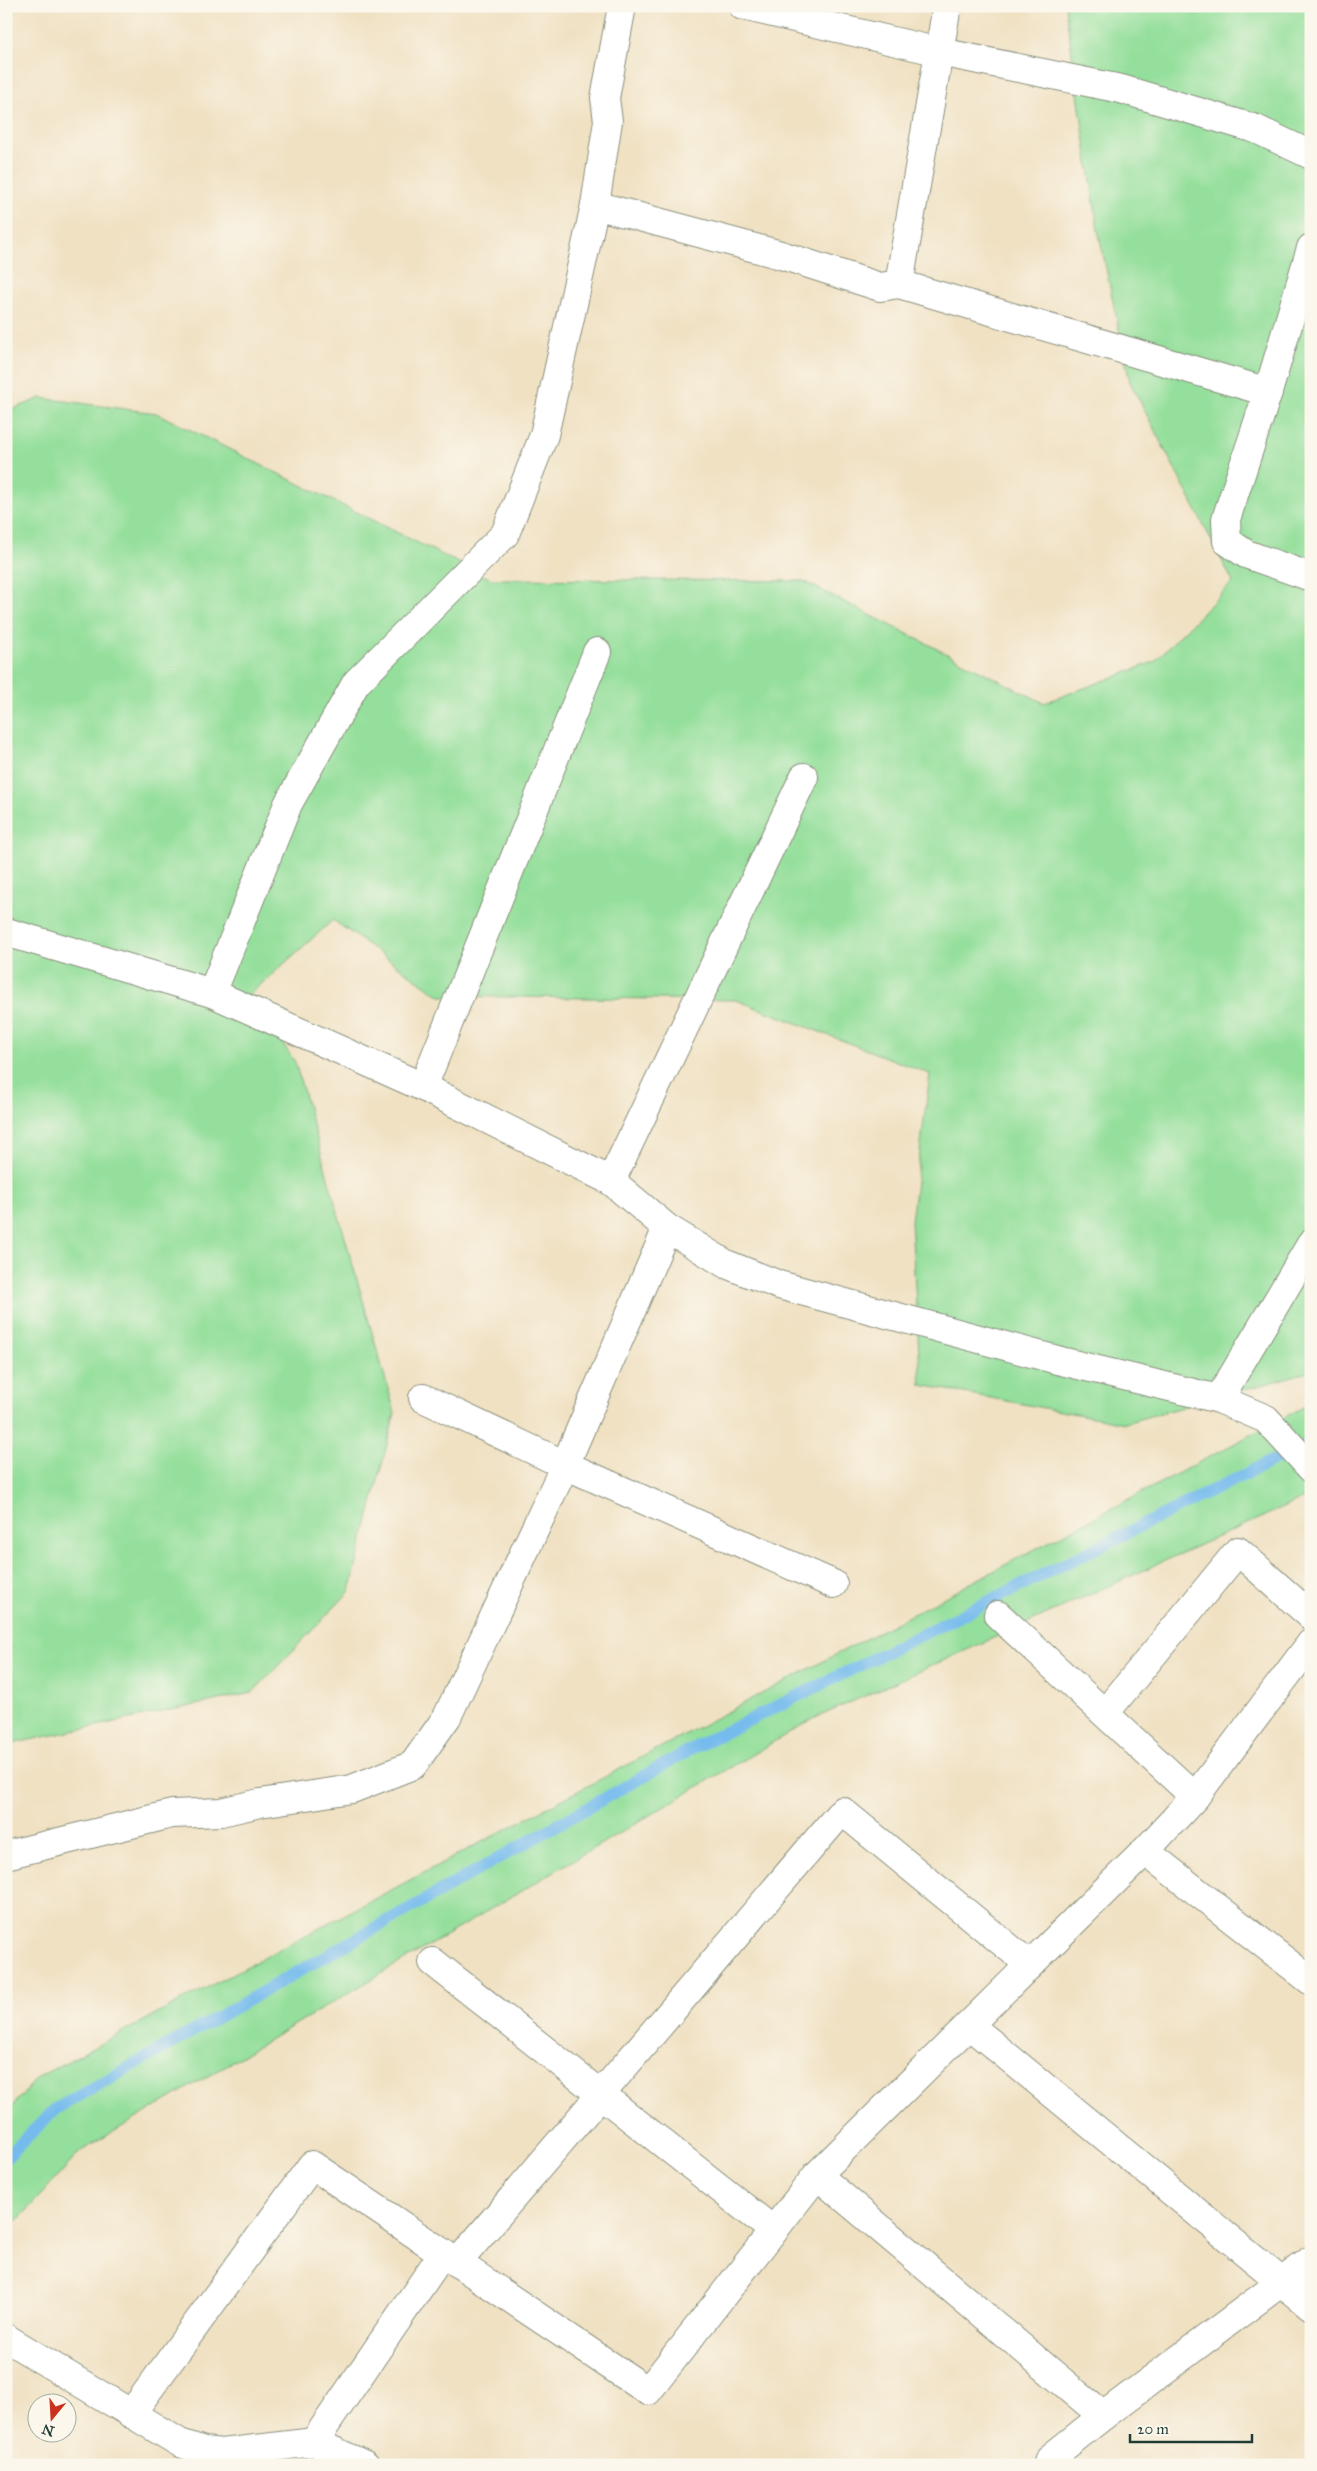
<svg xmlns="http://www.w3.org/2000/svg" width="1317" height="2471" font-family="'IM FELL Great Primer',serif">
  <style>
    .green { fill: #94df9b; stroke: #5a8e68 }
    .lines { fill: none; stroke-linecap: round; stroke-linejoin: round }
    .stream { stroke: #76bbed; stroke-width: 12 }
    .street-casing { stroke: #888f7c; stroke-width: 30 }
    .street { stroke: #fff; stroke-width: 28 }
  </style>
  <rect width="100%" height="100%" fill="#fbf7ec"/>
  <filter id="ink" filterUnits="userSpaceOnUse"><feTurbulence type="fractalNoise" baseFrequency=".02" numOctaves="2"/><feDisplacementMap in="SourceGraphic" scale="10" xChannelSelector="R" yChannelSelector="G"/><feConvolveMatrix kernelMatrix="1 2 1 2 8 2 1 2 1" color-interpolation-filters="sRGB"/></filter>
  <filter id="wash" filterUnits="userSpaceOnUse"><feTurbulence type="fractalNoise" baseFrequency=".0096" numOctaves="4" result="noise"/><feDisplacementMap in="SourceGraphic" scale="20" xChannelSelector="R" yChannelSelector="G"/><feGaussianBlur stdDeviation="1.12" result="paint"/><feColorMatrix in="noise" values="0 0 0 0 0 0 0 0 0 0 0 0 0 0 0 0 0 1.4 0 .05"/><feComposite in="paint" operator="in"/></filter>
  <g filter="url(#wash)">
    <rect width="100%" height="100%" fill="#f0e1c3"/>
    <g class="green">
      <path d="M1065,6H1311V1371L1125,1423L921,1385L911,1221L930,1074L736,1000L440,996L333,920L249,995L295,1062L395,1413L350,1591L252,1693L6,1745V412L41,398L156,413L491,579L803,581L1044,703L1154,662L1233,582L1130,382L1098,230Z"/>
      <path d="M1311,1403V1495L809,1721L81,2151L6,2233V2113L38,2077Z"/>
    </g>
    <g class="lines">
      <path class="stream" d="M6,2158L54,2110L697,1746L1272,1461L1311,1444"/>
    </g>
  </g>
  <g filter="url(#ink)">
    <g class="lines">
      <g class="street-casing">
        <g id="street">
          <path d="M743,6L940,52L1121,89L1256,129L1311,155"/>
          <path d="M595,205L608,121L605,98L622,6"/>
          <path d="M1311,248L1268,392L1226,519L1227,541L1246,554L1311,577"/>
          <path d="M899,284L1268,392"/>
          <path d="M6,932L212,993L423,1087L611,1181L667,1228"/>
          <path d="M212,993L288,804L356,683L505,534L544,435L595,205L781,255L880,287L899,284L947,6"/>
          <path d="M423,1087L597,652"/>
          <path d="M611,1181L804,777"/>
          <path d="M423,1398L565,1465L833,1584"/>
          <path d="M1219,1399L1311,1244"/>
          <path d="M998,1615L1195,1797"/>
          <path d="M1105,1713L1238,1551L1311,1616"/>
          <path d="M1145,1851L1311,1981"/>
          <path d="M6,1855L172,1814L221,1812L260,1803L352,1789L413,1765L447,1717L565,1465L667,1228L726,1264L779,1285L1061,1361L1219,1399L1266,1419L1311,1468"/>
          <path d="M433,1962L774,2231"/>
          <path d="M969,2025L1311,2306"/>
          <path d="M817,2175L1103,2416"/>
          <path d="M457,2263L842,1811L1030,1965"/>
          <path d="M6,2338L180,2443L204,2451L222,2453L314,2442L365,2465"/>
          <path d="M131,2414L312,2165L648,2391L817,2175L1145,1851L1195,1797L1311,1643"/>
          <path d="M314,2442L443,2253"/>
          <path d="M1047,2465L1049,2459L1103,2416L1311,2260"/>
        </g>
      </g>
      <use href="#street" class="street"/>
    </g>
  </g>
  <rect width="1317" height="2471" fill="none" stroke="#fbf7ec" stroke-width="25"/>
  <g transform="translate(52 2418) rotate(198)"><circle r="24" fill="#fbf7ec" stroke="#a3ada2"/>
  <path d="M0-4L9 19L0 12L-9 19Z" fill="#c8321e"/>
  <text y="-8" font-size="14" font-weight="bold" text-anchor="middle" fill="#1f3d34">N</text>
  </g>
  <path d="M1130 2434v8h122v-8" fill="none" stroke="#1f3d34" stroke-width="2.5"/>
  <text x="1137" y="2434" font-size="15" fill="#1f3d34" stroke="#fbf7ec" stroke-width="4" paint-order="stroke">20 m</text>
</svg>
